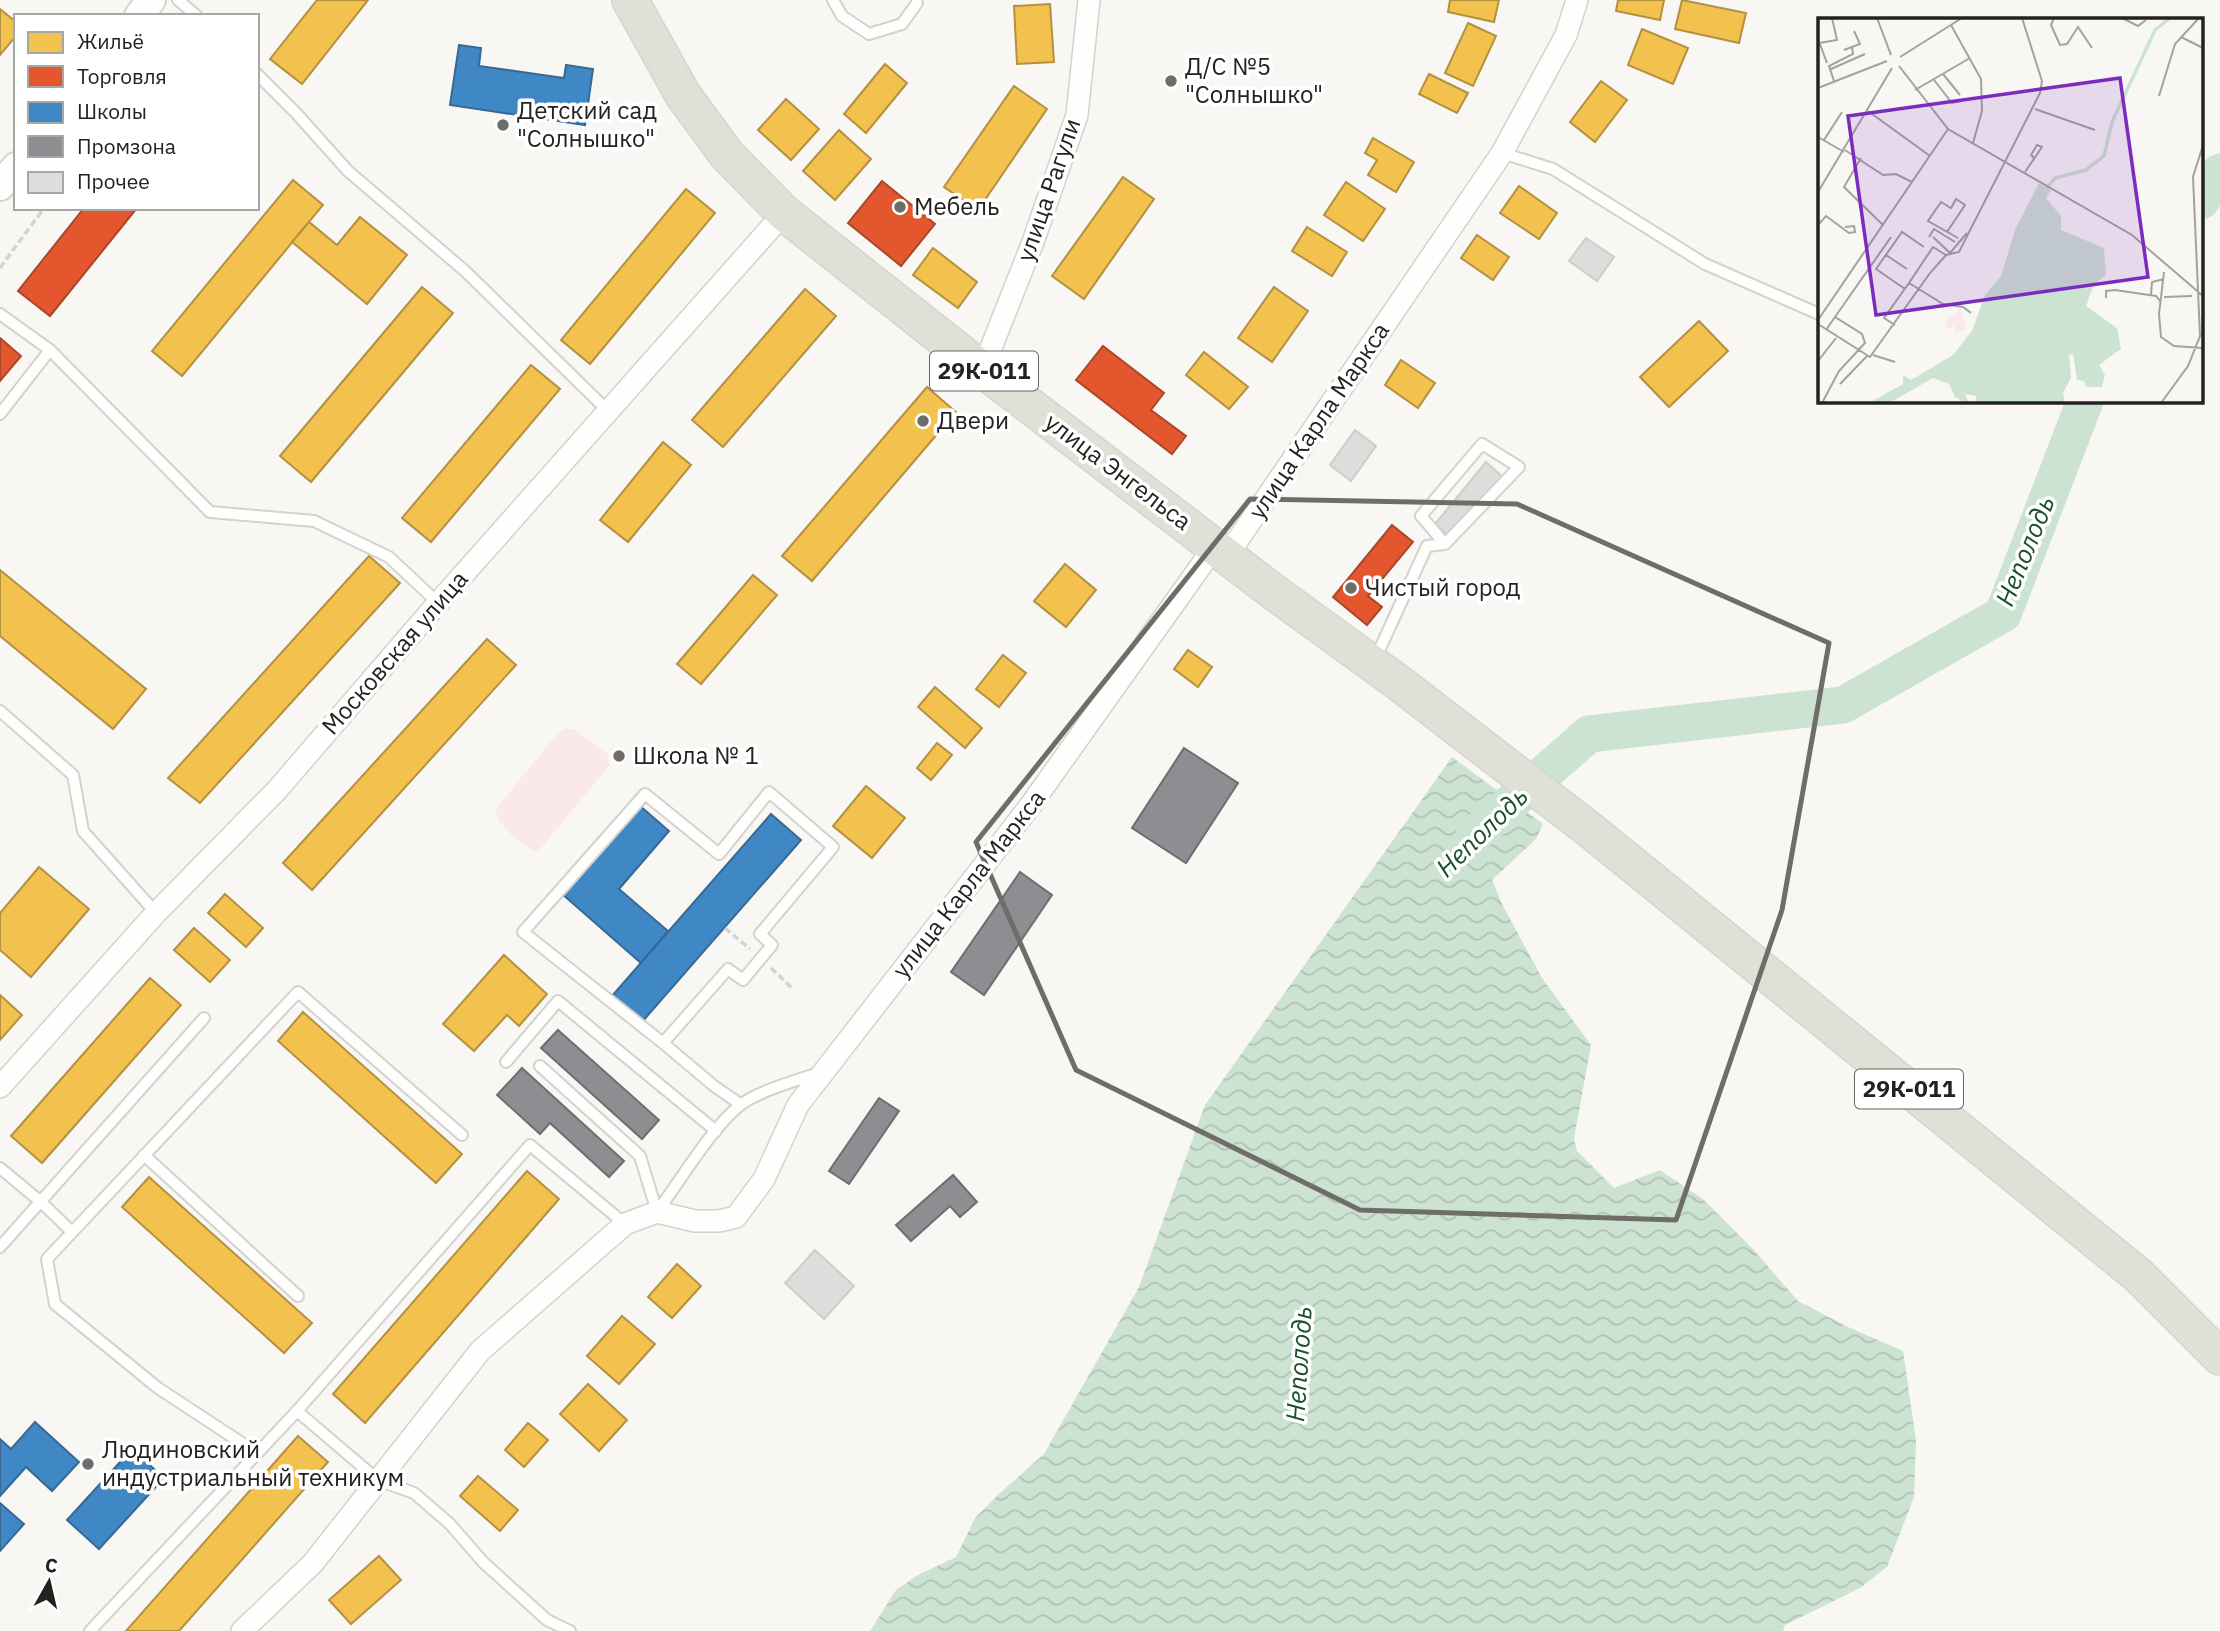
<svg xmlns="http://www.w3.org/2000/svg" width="2220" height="1631" font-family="'IBM Plex Sans',sans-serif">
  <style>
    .grass { fill: #fae9e8 }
    .water { fill: url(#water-waves) }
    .homes { fill: #f2c14e; stroke: #b49140; stroke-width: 2 }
    .shops { fill: #e4572e; stroke: #aa472a; stroke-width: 2 }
    .schools { fill: #3f88c5; stroke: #376994; stroke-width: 2 }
    .industry { fill: #8d8d92; stroke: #6e6d70; stroke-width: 2 }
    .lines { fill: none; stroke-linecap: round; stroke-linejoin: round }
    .river { stroke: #cde3d1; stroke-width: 37 }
    .building { fill: #dfdddb; stroke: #cfcdcb; stroke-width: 2 }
    .service-casing { stroke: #d4d2cf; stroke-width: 14 }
    .minor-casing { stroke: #d4d2cf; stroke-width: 24 }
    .tertiary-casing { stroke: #d4d2cf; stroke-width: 32 }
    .primary-casing { stroke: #d5d4d3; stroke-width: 38 }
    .path { stroke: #d4d3d3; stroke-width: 3.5; stroke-dasharray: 7 3.5; stroke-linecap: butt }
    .service { stroke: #fefefd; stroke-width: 10 }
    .minor { stroke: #fefefd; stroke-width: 21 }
    .tertiary { stroke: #fefefd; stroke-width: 28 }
    .primary { stroke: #dfe0d6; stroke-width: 35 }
    .marked { fill: none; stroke: #6f6d6a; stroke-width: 5; stroke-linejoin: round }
    .poi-dot { fill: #6f6d6a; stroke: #fff; stroke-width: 2.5 }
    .labels { text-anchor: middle; stroke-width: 7; stroke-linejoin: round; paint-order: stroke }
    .shield { fill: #fff; stroke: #666463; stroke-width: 2 }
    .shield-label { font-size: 23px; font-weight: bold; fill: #242220 }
    .poi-label { font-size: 24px; fill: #242220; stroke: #fff; text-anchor: start }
    .street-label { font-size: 24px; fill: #242220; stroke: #fff }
    .water-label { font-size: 26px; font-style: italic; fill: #1a4e2e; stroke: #fff }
    .inset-river { fill: none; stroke: #cde3d1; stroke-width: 3.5 }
    .inset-road { fill: none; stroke: #a4a29f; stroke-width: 2 }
    .view { fill: #7b2cbf; fill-opacity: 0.15; stroke: #7b2cbf; stroke-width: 3.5 }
    .inset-edge { fill: none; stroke: #242220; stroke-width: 3.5 }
  </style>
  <defs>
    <pattern id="water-waves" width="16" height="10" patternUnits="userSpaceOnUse" patternTransform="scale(1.75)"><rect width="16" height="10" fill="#cde3d1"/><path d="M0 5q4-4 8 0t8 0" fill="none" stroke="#b0c2b3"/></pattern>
  </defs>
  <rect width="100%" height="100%" fill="#f9f7f4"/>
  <path class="grass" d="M566,729H574L607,753L610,765L542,847L536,851C527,850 501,827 497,817C495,812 496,812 498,806L558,733Z"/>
  <path class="water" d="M1452,757L1543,824L1536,839L1492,880L1503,906L1542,978L1591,1045L1574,1139L1577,1151L1614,1188L1660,1170L1703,1199L1753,1249L1798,1301L1848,1327L1903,1351L1916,1440L1914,1497L1887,1567L1860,1588L1785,1625L1783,1631H870L896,1590L918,1575L956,1557L975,1518L1001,1492L1044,1454L1139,1287L1205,1105Z"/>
  <g class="homes">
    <path d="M317,0H368L302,84L270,59Z"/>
    <path d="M1450,0H1499L1494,22L1448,12Z"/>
    <path d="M1618,0H1664L1660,20L1616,11Z"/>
    <path d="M1682,0L1746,13L1739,43L1675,29Z"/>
    <path d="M1050,4L1054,62L1017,64L1014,6Z"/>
    <path d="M0,9L16,22V36L0,55Z"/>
    <path d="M1468,23L1496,36L1473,86L1445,73Z"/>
    <path d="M1642,29L1688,48L1673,84L1628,65Z"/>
    <path d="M885,64L907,83L866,133L844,114Z"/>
    <path d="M1429,74L1468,93L1457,113L1419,94Z"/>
    <path d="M1601,81L1627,100L1595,142L1570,122Z"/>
    <path d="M1014,86L1047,109L978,210L944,187Z"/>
    <path d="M786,99L819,129L791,160L758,130Z"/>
    <path d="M839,130L871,159L835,200L803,171Z"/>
    <path d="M1373,138L1414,162L1396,192L1368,175L1377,160L1365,153Z"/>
    <path d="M1123,177L1154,199L1084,299L1052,276Z"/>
    <path d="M293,180L323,205L182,376L152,351Z"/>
    <path d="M1346,182L1385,209L1363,241L1324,215Z"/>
    <path d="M1519,186L1557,213L1539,239L1500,213Z"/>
    <path d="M686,189L715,213L590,364L561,340Z"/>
    <path d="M360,217L407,255L367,304L292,242L309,222L337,245Z"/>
    <path d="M1307,227L1347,252L1332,276L1292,251Z"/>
    <path d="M1477,235L1509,257L1493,280L1461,258Z"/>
    <path d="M933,248L977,282L958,308L913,275Z"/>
    <path d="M422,287L453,313L311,482L280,456Z"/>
    <path d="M1274,287L1308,311L1272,362L1238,338Z"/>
    <path d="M805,289L836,316L723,447L692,420Z"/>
    <path d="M1699,321L1728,351L1669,407L1640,377Z"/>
    <path d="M1204,352L1248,387L1229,409L1186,375Z"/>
    <path d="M1401,360L1435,383L1418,408L1385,385Z"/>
    <path d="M531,365L560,389L431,542L402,518Z"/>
    <path d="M927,387L956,412L812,581L782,556Z"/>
    <path d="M663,442L691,465L628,542L600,520Z"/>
    <path d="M369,556L400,583L200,803L168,778Z"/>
    <path d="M1065,564L1096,590L1066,627L1034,601Z"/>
    <path d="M0,570L146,689L113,729L0,636Z"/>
    <path d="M753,575L777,595L701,684L677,664Z"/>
    <path d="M487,639L516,665L312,890L283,863Z"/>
    <path d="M1188,650L1212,667L1198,687L1174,669Z"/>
    <path d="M1003,655L1026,673L999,707L976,689Z"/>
    <path d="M935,687L982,728L965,748L918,707Z"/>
    <path d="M937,743L952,755L931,780L917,768Z"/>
    <path d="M866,786L905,818L872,858L833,826Z"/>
    <path d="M39,867L89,909L31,977L0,950V913Z"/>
    <path d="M225,894L263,928L246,947L208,913Z"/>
    <path d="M194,928L230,960L210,982L174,950Z"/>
    <path d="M504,955L547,994L519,1026L507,1015L474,1051L443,1024Z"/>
    <path d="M150,978L181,1005L42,1163L11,1136Z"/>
    <path d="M0,995L22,1015L0,1040Z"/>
    <path d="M303,1012L462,1154L436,1183L278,1041Z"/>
    <path d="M527,1171L559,1199L365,1423L333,1394Z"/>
    <path d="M149,1177L312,1323L284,1353L122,1207Z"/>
    <path d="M677,1264L701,1286L672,1318L648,1297Z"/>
    <path d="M622,1316L655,1344L619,1384L587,1356Z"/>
    <path d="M588,1384L627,1420L599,1451L560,1414Z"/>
    <path d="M528,1423L548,1440L524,1467L505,1450Z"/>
    <path d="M298,1436L328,1462L179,1631H126Z"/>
    <path d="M478,1476L518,1510L500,1531L460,1496Z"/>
    <path d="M379,1556L401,1580L351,1624L329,1600Z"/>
  </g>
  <g class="shops">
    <path d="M882,181L935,224L901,266L848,223Z"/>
    <path d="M84,208H137L50,316L18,291Z"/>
    <path d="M0,338L21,356L0,381Z"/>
    <path d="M1103,346L1164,393L1151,410L1186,436L1172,454L1076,380Z"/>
    <path d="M1392,525L1413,542L1368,596L1382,607L1367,625L1333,597Z"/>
  </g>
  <g class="schools">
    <path d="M459,45L481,48L479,66L564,78L566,65L593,69L585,125L450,105Z"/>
    <path d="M639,805L669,831L619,889L668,931L641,963L562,894Z"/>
    <path d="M771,814L801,840L642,1022L612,996Z"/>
    <path d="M35,1422L79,1462L52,1491L26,1467L0,1496V1439L11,1449Z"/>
    <path d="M132,1449L164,1478L99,1549L67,1520Z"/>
    <path d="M0,1503L24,1524L0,1551Z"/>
  </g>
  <g class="industry">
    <path d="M1184,748L1238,783L1186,863L1132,828Z"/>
    <path d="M1020,872L1052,895L984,995L951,972Z"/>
    <path d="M558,1030L659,1120L642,1139L541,1048Z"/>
    <path d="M522,1068L624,1161L609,1177L550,1123L540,1134L497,1095Z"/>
    <path d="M879,1098L899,1111L849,1184L829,1171Z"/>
    <path d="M953,1175L977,1202L960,1217L950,1206L911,1241L896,1225Z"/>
  </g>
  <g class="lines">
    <g class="river">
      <path d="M2201,201L2220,172"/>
      <path d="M1474,835L1589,734L1843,705L2003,614L2085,401"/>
    </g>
  </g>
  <g class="building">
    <path d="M1586,238L1614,257L1597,281L1569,261Z"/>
    <path d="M1355,430L1376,446L1351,481L1330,465Z"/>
    <path d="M1486,462L1504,478L1453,539L1435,524Z"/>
    <path d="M815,1250L854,1286L824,1319L785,1283Z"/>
  </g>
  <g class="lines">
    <g class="service-casing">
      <g id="service">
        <path d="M178,0L197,16"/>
        <path d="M833,0L842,16L869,34L902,24L917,3"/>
        <path d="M257,74L296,113L348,171L465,271L608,411"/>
        <path d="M1502,153L1553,169L1705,264L1819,314"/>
        <path d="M0,314L50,350L210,512L314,521L389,557L438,603"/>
        <path d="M0,414L50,350"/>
        <path d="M1374,654L1377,655L1427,546L1445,544L1519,467L1482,444L1421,516L1445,544"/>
        <path d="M0,711L73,775L83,831L156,913"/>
        <path d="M663,1043L728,969L743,980L772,945L760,934L833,847L769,792L719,854L645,794L523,932L663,1043L714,1086L740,1104"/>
        <path d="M506,1062L558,1001L716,1131"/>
        <path d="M540,1066L640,1156L657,1212"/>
        <path d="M144,1155L298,1296"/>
        <path d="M0,1168L41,1202L72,1232"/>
        <path d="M657,1212C680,1181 710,1130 739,1106C756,1092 797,1080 819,1073"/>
        <path d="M0,1247L204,1018"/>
        <path d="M297,1411L530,1145L625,1224"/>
        <path d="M257,1453L158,1388L55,1304L47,1259L298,992L462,1135"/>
        <path d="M90,1631L297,1411L378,1480L414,1493L449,1523L483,1562L547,1620L570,1631"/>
      </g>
    </g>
    <g class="minor-casing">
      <g id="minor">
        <path d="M970,360L987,358L1033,242L1077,115L1089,0"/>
        <path d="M0,1087L156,913L277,790L438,603L784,213"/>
        <path d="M242,1631L313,1563L480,1351L625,1224L657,1212L695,1221H719L736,1217L764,1179L798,1105L1030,806L1215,546L1235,544L1502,153L1566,35L1577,0"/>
      </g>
    </g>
    <g class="tertiary-casing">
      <g id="tertiary">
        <path d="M139,16L151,0"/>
        <path d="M0,186L16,167"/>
      </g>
    </g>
    <g class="primary-casing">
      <path id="primary" d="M630,0L683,95L727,155L784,213L970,360L1271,590L1399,683L1590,830L2138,1275L2220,1357"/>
    </g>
    <g class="path">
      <path d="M0,268L44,208"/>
      <path d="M725,928L750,949"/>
      <path d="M771,968L793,989"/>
    </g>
    <use href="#service" class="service"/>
    <use href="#minor" class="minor"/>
    <use href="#tertiary" class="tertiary"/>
    <use href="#primary" class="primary"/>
  </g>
  <path class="marked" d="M1250,499L1517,504L1829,643L1782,910L1676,1220L1360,1210L1076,1070L976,842Z"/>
  <g class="poi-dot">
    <circle cx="1171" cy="81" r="7"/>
    <circle cx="503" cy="125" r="7"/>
    <circle cx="900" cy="207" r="7"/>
    <circle cx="923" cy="421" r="7"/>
    <circle cx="1351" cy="588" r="7"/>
    <circle cx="619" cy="756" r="7"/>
    <circle cx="88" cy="1464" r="7"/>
  </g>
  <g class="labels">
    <g class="shield">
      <rect x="930" y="351.5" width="108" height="39" rx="5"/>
      <rect x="1855" y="1069.5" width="108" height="39" rx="5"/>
    </g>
    <g class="shield-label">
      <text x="984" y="379">29К-011</text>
      <text x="1909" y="1097">29К-011</text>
    </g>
    <g class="poi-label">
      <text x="1185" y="75">Д/С №5<tspan x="1185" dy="28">"Солнышко"</tspan></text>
      <text x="517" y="119">Детский сад<tspan x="517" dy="28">"Солнышко"</tspan></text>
      <text x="914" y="215">Мебель</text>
      <text x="937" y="429">Двери</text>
      <text x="1365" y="596">Чистый город</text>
      <text x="633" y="764">Школа № 1</text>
      <text x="102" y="1458">Людиновский<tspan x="102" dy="28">индустриальный техникум</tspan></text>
    </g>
    <g class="street-label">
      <text transform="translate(1049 190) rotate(-71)" y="8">улица Рагули</text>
      <text transform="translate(1319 421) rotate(-56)" y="8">улица Карла Маркса</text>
      <text transform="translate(1118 472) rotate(37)" y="8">улица Энгельса</text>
      <text transform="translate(395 653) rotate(-49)" y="8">Московская улица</text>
      <text transform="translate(969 884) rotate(-52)" y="8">улица Карла Маркса</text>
    </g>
    <g class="water-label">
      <text transform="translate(2025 551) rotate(-68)" y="9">Неполодь</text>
      <text transform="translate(1482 832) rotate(-44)" y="9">Неполодь</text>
      <text transform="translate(1299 1364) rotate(-86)" y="9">Неполодь</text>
    </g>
  </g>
  <g transform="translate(1818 18)">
    <rect width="385" height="385" fill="#f9f7f4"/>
    <path d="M143,291L149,311L137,314L136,307L130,312L127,303Z" fill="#fae9e8"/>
    <path d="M221,165L233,172L228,180L243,198V212L286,230L288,257L276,266L268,288L299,310L303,331L281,347L287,357L284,369H268L266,363L259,362L255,336L251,337L253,360L245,375L247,385H158V378L147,376L151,385H147L137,379L131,366L115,360L71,385H51L85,366V357L93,362L135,337L154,313L167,277L183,258L197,212Z" fill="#cde3d1"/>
    <path class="inset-river" d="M229,170L237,160L268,152L286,138L294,104L337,12L352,0"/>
    <path class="inset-road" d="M59,0L73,37M236,0L233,7L242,27L249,26L260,9L274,30M304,0L320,8L328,2M133,7L163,61L164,93L155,125M363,19L385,30M0,21L9,45M1,25L19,22L14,0M26,32L42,26L36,13M82,39L144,0M81,48L130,111L314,217L385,278M13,51L47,36M125,56L142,77M116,62L134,85L143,83M16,63L11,48L35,36L34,29M0,70L69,43M97,72L152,40M341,78L357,26L381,0M217,91L277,112M50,93L112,138M0,119L26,134M6,122L24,94M27,132L65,157L78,156L94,164M43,140L26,169L65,207M207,154L224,129L219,127L213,137L216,140M0,174L74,50M0,207L8,198L31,215L37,214L36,208L27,209M129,214L147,187L138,181L133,190L123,184L110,203L140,220M111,219L116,211L137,224M115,219L132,235L149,215M68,237L89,251M385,237V269M346,254L341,296L343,319L356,328L385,330M91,265L115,229L128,237M87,271L58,251L84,214L106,229M333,277L334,264L346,261M346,279L374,278M288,280V273L297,272L338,278L342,283M17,299L73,219M0,302L130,111M0,306L52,339L112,255L128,237L141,234L222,75L224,63L204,0M77,307L66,300L91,265L125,286L145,289L153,295M55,337L77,344M0,343L18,320M22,366L49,338M4,385L21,353L47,325L44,316L17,299L8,312M343,385L370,348L382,318L375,159L385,127"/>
    <path class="view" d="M302,60L330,259L58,297L30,98Z"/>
    <rect width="385" height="385" class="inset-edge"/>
  </g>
  <rect x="14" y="14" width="245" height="196" fill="#ffffff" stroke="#a7a7a6" stroke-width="2"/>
  <rect x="28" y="32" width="35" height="21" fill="#f2c14e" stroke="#a7a7a6" stroke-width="2"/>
  <text x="77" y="49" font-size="21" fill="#242220">Жильё</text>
  <rect x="28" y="66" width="35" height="21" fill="#e4572e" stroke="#a7a7a6" stroke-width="2"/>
  <text x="77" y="84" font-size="21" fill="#242220">Торговля</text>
  <rect x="28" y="102" width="35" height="21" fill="#3f88c5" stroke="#a7a7a6" stroke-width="2"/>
  <text x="77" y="119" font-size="21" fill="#242220">Школы</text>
  <rect x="28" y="136" width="35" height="21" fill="#8d8d92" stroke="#a7a7a6" stroke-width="2"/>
  <text x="77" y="154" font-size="21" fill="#242220">Промзона</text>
  <rect x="28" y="172" width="35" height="21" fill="#dfdddb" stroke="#a7a7a6" stroke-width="2"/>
  <text x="77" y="189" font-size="21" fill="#242220">Прочее</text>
  <g transform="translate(49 1582) rotate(8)" stroke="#ffffff" stroke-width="5" paint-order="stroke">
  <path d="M0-5L12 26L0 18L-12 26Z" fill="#242220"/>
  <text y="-10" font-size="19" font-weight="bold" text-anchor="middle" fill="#242220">С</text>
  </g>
</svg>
